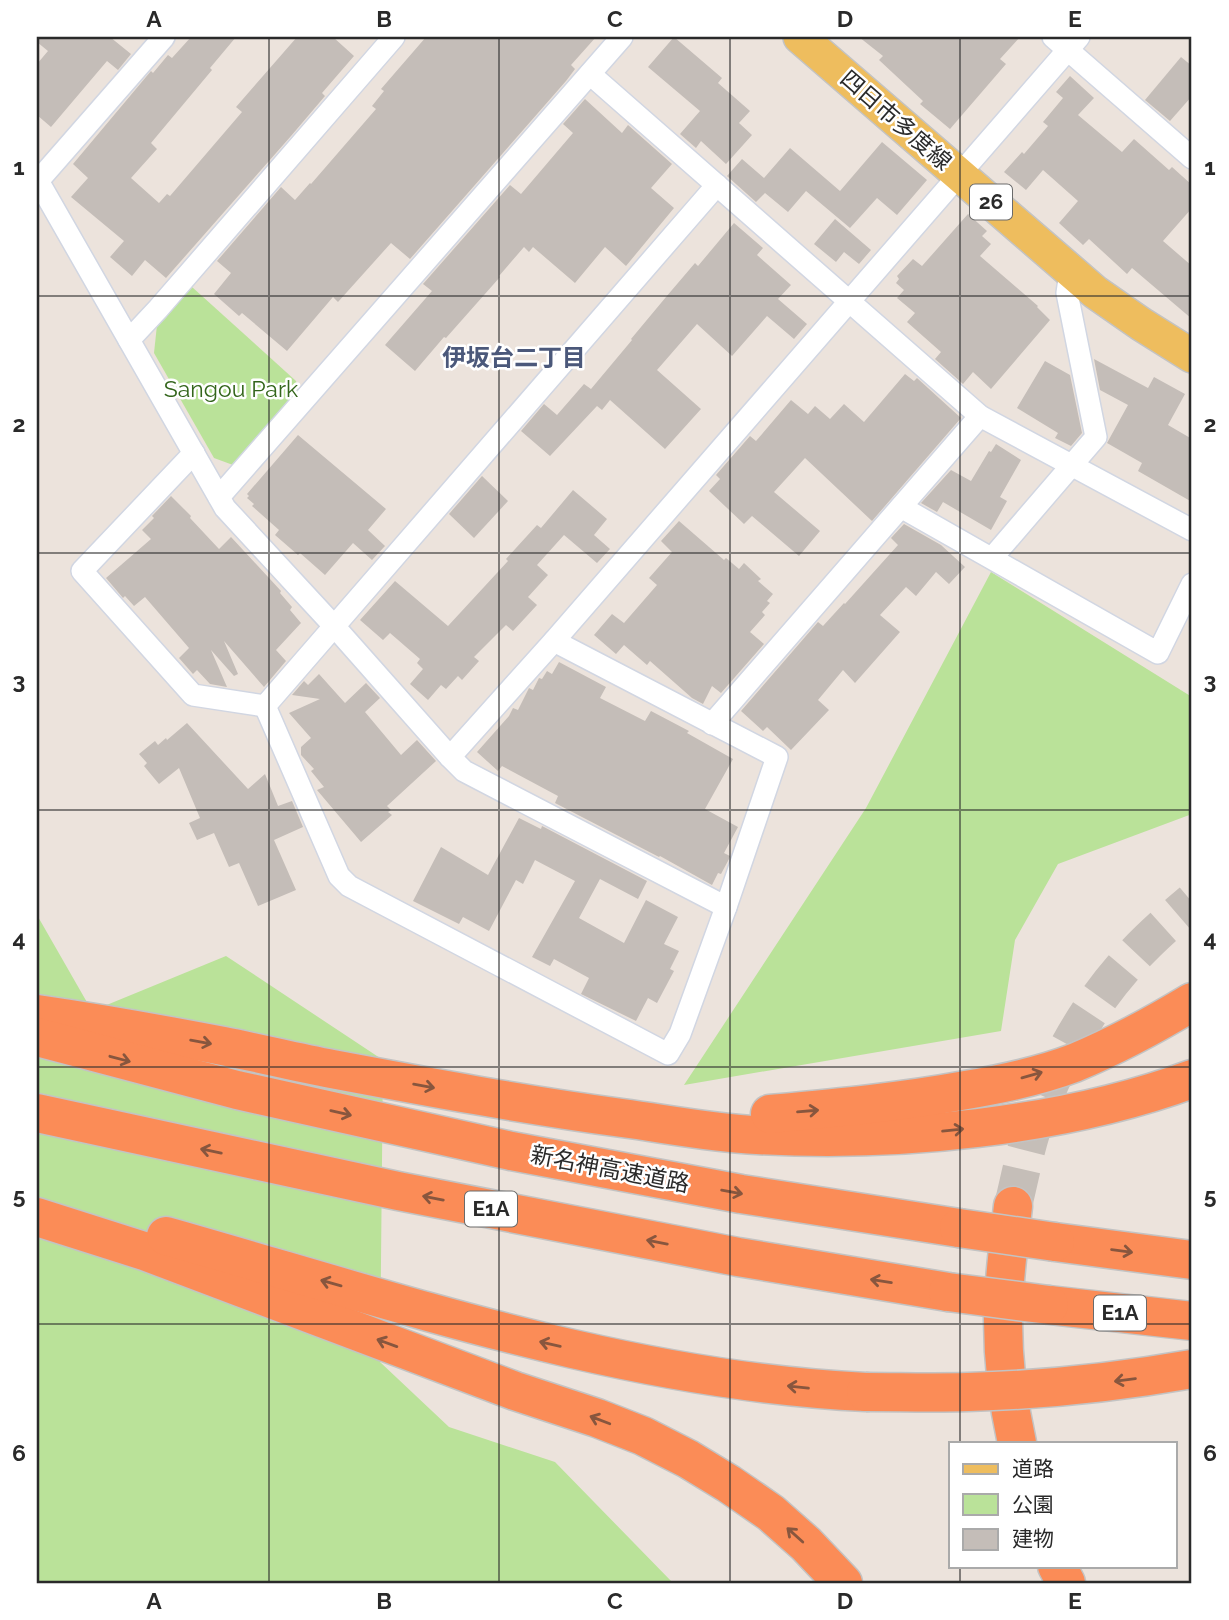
<svg xmlns="http://www.w3.org/2000/svg" width="1229" height="1620" font-family="Raleway,'Noto Sans JP',sans-serif">
  <style>
    .green { fill: #bae299 }
    .building { fill: #c4bdb8 }
    .lines { fill: none; stroke-linecap: round; stroke-linejoin: round }
    .highway-tunnel { stroke: #c5beb8; stroke-width: 38; stroke-dasharray: 38 19; stroke-linecap: butt }
    .street-casing { stroke: #d1d6e2; stroke-width: 24 }
    .primary-casing { stroke: #c3c3c3; stroke-width: 36 }
    .highway-casing { stroke: #c3c3c3; stroke-width: 41 }
    .street { stroke: #fff; stroke-width: 21 }
    .primary { stroke: #eebd5e; stroke-width: 33 }
    .highway { stroke: #fb8c57; stroke-width: 38 }
    .highway-bridge-casing { stroke: #c3c3c3; stroke-width: 41; stroke-linecap: butt }
    .highway-bridge { stroke: #fb8c57; stroke-width: 38 }
    .oneway { stroke: #88563e }
    .grid { fill: none; stroke: #2a2a2a; stroke-width: 2; stroke-opacity: 0.55 }
    .labels { text-anchor: middle; stroke-width: 5; stroke-linejoin: round; paint-order: stroke }
    .shield { fill: #fff; stroke: #6a6a6a; stroke-width: 2 }
    .shield-label { font-size: 21px; font-weight: bold; fill: #2a2a2a }
    .street-label { font-size: 23px; fill: #2a2a2a; stroke: #fff }
    .park-label { font-size: 23px; fill: #33651b; stroke: #fff }
    .neighbourhood-label { font-size: 24px; font-weight: bold; fill: #4b587a; stroke: #fff }
    .neatline { fill: none; stroke: #2a2a2a; stroke-width: 2.5 }
    .grid-label { font-size: 23px; text-anchor: middle; font-weight: bold; fill: #2a2a2a }
  </style>
  <rect width="100%" height="100%" fill="#ece3dc"/>
  <g class="green">
    <path d="M192,287L296,381L298,390L233,465L214,458L154,353L157,325Z"/>
    <path d="M991,572L1192,697V814L1058,864L1015,940L1001,1031L684,1085L866,808Z"/>
    <path d="M37,915L92,1011L226,956L383,1060L380,1362L449,1427L555,1462L673,1583H37Z"/>
  </g>
  <g class="building">
    <path d="M37,37H110L131,54L118,70L107,61L51,127L37,115V64L48,51L37,42Z"/>
    <path d="M191,37H236L210,68L212,70L151,143L157,149L131,178L159,203L167,194L170,196L242,112L236,107L297,37H333L354,56L322,93L325,96L291,136L166,278L145,260L132,276L110,257L124,241L71,197L88,178L73,164L151,71L153,73L168,55L172,58Z"/>
    <path d="M426,37H596L571,65L575,69L566,81L410,259L391,243L338,302L333,297L287,351L242,313L239,316L214,294L231,273L217,261L281,187L295,200L310,183L311,184L376,109L372,106L384,91L381,89Z"/>
    <path d="M674,37L722,78L718,83L750,111L739,123L752,135L726,164L701,141L696,148L680,134L700,111L648,67Z"/>
    <path d="M859,37H1020L1000,59L1006,64L950,129L920,104L923,101L879,60L883,56Z"/>
    <path d="M1181,57L1192,66V96L1170,121L1145,100Z"/>
    <path d="M1070,76L1094,98L1078,115L1122,152L1134,139L1169,170L1172,167L1192,185V208L1163,241L1192,266V319L1132,268L1127,274L1089,239L1083,245L1059,223L1078,201L1043,170L1026,190L1004,172L1022,152L1024,154L1048,126L1043,122L1063,98L1056,92Z"/>
    <path d="M585,99L622,133L628,125L672,164L651,188L674,208L626,266L605,247L575,283L533,247L529,252L524,247L499,276L500,277L446,338L444,337L415,371L385,345L432,291L423,284L510,185L521,194L573,133L563,124Z"/>
    <path d="M882,142L927,180L897,215L877,198L850,228L806,191L788,212L765,193L756,202L727,176L742,159L764,178L790,148L840,191Z"/>
    <path d="M968,214L987,231L982,236L991,244L980,256L1038,306L1037,307L1050,320L991,389L973,372L963,384L935,359L941,352L907,322L915,313L897,298L904,290L896,283L899,279L897,276L913,259L922,266Z"/>
    <path d="M835,219L871,250L859,264L844,252L836,262L814,244Z"/>
    <path d="M734,223L763,248L757,255L791,285L778,299L807,324L794,339L767,316L732,356L697,324L657,370L701,409L665,449L610,400L602,410L597,406L550,456L521,431L544,404L557,415L584,384L591,389L632,340L631,339L666,297L695,263L698,266Z"/>
    <path d="M1094,359L1148,388L1154,377L1185,394L1168,425L1192,439V502L1138,471L1142,463L1107,443L1128,405L1100,390Z"/>
    <path d="M1045,361L1070,375L1082,433L1071,446L1055,438L1058,433L1017,408Z"/>
    <path d="M905,374L914,381L917,378L961,418L872,521L805,458L774,492L820,531L799,556L752,516L744,524L709,491L720,479L716,475L750,436L756,441L791,400L808,414L815,406L830,419L844,404L864,422Z"/>
    <path d="M298,435L386,509L368,530L385,546L372,560L353,543L325,575L300,553L298,555L275,535L279,530L252,506L254,504L247,498L249,496L247,494Z"/>
    <path d="M996,444L1021,460L1000,497L1007,501L991,530L943,502L937,512L921,503L951,470L971,481L989,451L991,452Z"/>
    <path d="M482,476L508,501L474,538L449,514Z"/>
    <path d="M573,490L607,519L594,535L610,549L597,563L564,535L537,565L548,575L528,597L537,605L513,631L506,625L474,657L479,661L462,680L458,676L446,689L441,685L428,700L410,684L423,669L417,663L420,659L390,633L383,640L360,620L395,581L448,626L508,561L506,559L537,525L541,528Z"/>
    <path d="M171,496L191,516L190,518L219,549L231,537L281,591L280,593L292,607L290,610L301,623L276,650L286,661L264,687L224,641L238,674L234,676L211,650L227,687L210,684L197,670L193,674L179,658L189,648L145,597L134,606L125,596L123,598L106,578L151,539L142,530L154,518L152,516Z"/>
    <path d="M679,521L724,560L726,558L739,569L744,563L761,579L758,581L773,594L767,601L770,603L762,612L765,615L750,632L764,644L721,693L712,686L703,704L692,698L650,661L647,665L624,645L616,654L594,635L612,614L624,623L657,585L649,578L672,552L661,541Z"/>
    <path d="M904,524L941,545L965,567L949,584L936,572L916,596L906,587L880,615L900,632L855,683L843,670L818,700L829,710L791,750L767,727L763,731L741,711L818,622L823,626L844,603L845,604L898,545L891,538Z"/>
    <path d="M559,662L606,687L600,698L645,721L651,711L689,731L687,733L733,759L705,809L738,827L724,853L730,856L729,859L721,874L718,873L712,885L660,856L659,857L555,803L558,796L502,766L498,771L477,752L509,716L513,708L518,710L529,688L533,690L539,678L542,679L547,671L552,674Z"/>
    <path d="M319,674L345,703L366,683L380,698L365,712L401,755L417,740L436,761L387,806L391,810L388,812L392,815L361,842L317,790L324,787L311,771L314,769L301,755V747L311,738L289,713L320,699L292,695L304,681L308,685Z"/>
    <path d="M187,723L248,789L265,774L278,806L292,801L303,827L274,840L296,890L258,906L239,863L229,867L214,833L197,840L189,823L200,818L179,768L159,784L144,766L147,763L139,754L155,741L158,745L166,738L167,740Z"/>
    <path d="M519,818L541,829L542,826L647,881L638,899L600,879L579,918L624,943L646,900L678,917L664,944L679,951L670,969L674,971L657,1003L648,998L636,1021L581,994L589,978L554,959L550,966L532,957L575,881L535,860L523,884L516,880L489,931L463,917L459,924L413,901L441,847L488,875Z"/>
  </g>
  <g class="lines">
    <path class="highway-tunnel" d="M1013,1206C1021,1173 1027,1139 1040,1107C1059,1059 1088,1008 1122,969C1143,944 1167,923 1192,902"/>
    <g class="street-casing">
      <g id="street">
        <path d="M1053,37L1192,158"/>
        <path d="M590,74L980,416L1192,530"/>
        <path d="M37,179L225,508L334,626L450,757L464,771L726,907"/>
        <path d="M38,181L164,37"/>
        <path d="M129,340L158,309L394,37"/>
        <path d="M194,453L82,571L193,695L265,706"/>
        <path d="M219,497L622,37"/>
        <path d="M901,507L1158,653L1192,584"/>
        <path d="M992,558L1096,437L1067,293L1070,272"/>
        <path d="M265,706L339,876L349,886L668,1054L680,1034L726,907L777,757L554,641"/>
        <path d="M265,706L717,185"/>
        <path d="M712,724L980,416"/>
        <path d="M450,757L554,641L1079,37"/>
      </g>
    </g>
    <g class="primary-casing">
      <path id="primary" d="M800,37L1095,292L1141,324L1192,356"/>
    </g>
    <g class="highway-casing">
      <g id="highway">
        <path d="M37,1014C99,1023 161,1034 223,1046C259,1053 295,1062 332,1069C428,1087 525,1105 622,1118C667,1124 712,1133 757,1135C896,1143 1062,1127 1192,1079"/>
        <path d="M37,1037L237,1090L511,1151L741,1194L959,1228"/>
        <path d="M37,1113L398,1191L738,1257L948,1292"/>
        <path d="M770,1114C835,1108 901,1102 966,1090C1002,1084 1040,1076 1074,1063C1115,1046 1154,1025 1192,1002"/>
        <path d="M1013,1206C1009,1243 1003,1282 1003,1320C1003,1361 1008,1403 1017,1443"/>
        <path d="M37,1217L147,1252L515,1391L597,1418L643,1436L688,1459L729,1484L771,1513L806,1544L843,1583"/>
        <path d="M166,1236C396,1301 626,1381 866,1392"/>
        <path d="M1055,1242L1192,1260"/>
        <path d="M1049,1305L1192,1321"/>
        <path d="M1057,1566L1066,1583"/>
      </g>
    </g>
    <use href="#street" class="street"/>
    <use href="#primary" class="primary"/>
    <use href="#highway" class="highway"/>
    <g class="highway-bridge-casing">
      <g id="highway-bridge">
        <path d="M959,1228L1055,1242"/>
        <path d="M948,1292L1049,1305"/>
        <path d="M866,1392C900,1392 934,1393 968,1392C1043,1390 1118,1382 1192,1369"/>
      </g>
    </g>
    <use href="#highway-bridge" class="highway-bridge"/>
  </g>
  <defs><path id="oneway-shaft" d="M-6 0H5M1.5-3L5.5 0L1.5 3" fill="none" stroke-width="1.6" stroke-linecap="round" stroke-linejoin="round" transform="scale(1.75)"/></defs>
  <g class="oneway">
    <use href="#oneway-shaft" transform="translate(201 1042) rotate(10)"/>
    <use href="#oneway-shaft" transform="translate(120 1059) rotate(15)"/>
    <use href="#oneway-shaft" transform="translate(1032 1075) rotate(-16)"/>
    <use href="#oneway-shaft" transform="translate(424 1086) rotate(10)"/>
    <use href="#oneway-shaft" transform="translate(808 1111) rotate(-5)"/>
    <use href="#oneway-shaft" transform="translate(341 1113) rotate(13)"/>
    <use href="#oneway-shaft" transform="translate(953 1130) rotate(-6)"/>
    <use href="#oneway-shaft" transform="translate(211 1151) rotate(-168)"/>
    <use href="#oneway-shaft" transform="translate(732 1192) rotate(10)"/>
    <use href="#oneway-shaft" transform="translate(433 1198) rotate(-169)"/>
    <use href="#oneway-shaft" transform="translate(657 1242) rotate(-169)"/>
    <use href="#oneway-shaft" transform="translate(1122 1251) rotate(7)"/>
    <use href="#oneway-shaft" transform="translate(881 1281) rotate(-171)"/>
    <use href="#oneway-shaft" transform="translate(331 1283) rotate(-164)"/>
    <use href="#oneway-shaft" transform="translate(387 1343) rotate(-160)"/>
    <use href="#oneway-shaft" transform="translate(550 1344) rotate(-167)"/>
    <use href="#oneway-shaft" transform="translate(1125 1380) rotate(173)"/>
    <use href="#oneway-shaft" transform="translate(798 1387) rotate(-174)"/>
    <use href="#oneway-shaft" transform="translate(600 1420) rotate(-159)"/>
    <use href="#oneway-shaft" transform="translate(795 1535) rotate(-138)"/>
  </g>
  <path class="grid" d="M269,37V1583M499,37V1583M730,37V1583M960,37V1443M37,296H1192M37,553H1192M37,810H1192M37,1067H1192M37,1324H1192M960,1566V1583"/>
  <g class="labels">
    <g class="shield">
      <rect x="970" y="184.5" width="42" height="35" rx="5"/>
      <rect x="465" y="1191.5" width="52" height="35" rx="5"/>
      <rect x="1094" y="1295.5" width="52" height="35" rx="5"/>
    </g>
    <g class="shield-label">
      <text x="991" y="209">26</text>
      <text x="491" y="1216">E1A</text>
      <text x="1120" y="1320">E1A</text>
    </g>
    <g class="street-label">
      <text transform="translate(896 120) rotate(41)" y="8">四日市多度線</text>
      <text transform="translate(610 1169) rotate(11)" y="8">新名神高速道路</text>
    </g>
    <g class="park-label">
      <text x="231" y="397">Sangou Park</text>
    </g>
    <g class="neighbourhood-label">
      <text x="514" y="366">伊坂台二丁目</text>
    </g>
  </g>
  <rect width="1229" height="1620" fill="none" stroke="#ffffff" stroke-width="77"/>
  <rect x="949" y="1442" width="228" height="126" fill="#ffffff" stroke="#aaaaaa" stroke-width="2"/>
  <rect x="963" y="1464" width="35" height="10" fill="#eebd5e" stroke="#aaaaaa" stroke-width="2"/>
  <text x="1012" y="1476" font-size="21" fill="#2a2a2a">道路</text>
  <rect x="963" y="1494" width="35" height="21" fill="#bae299" stroke="#aaaaaa" stroke-width="2"/>
  <text x="1012" y="1512" font-size="21" fill="#2a2a2a">公園</text>
  <rect x="963" y="1529" width="35" height="21" fill="#c4bdb8" stroke="#aaaaaa" stroke-width="2"/>
  <text x="1012" y="1546" font-size="21" fill="#2a2a2a">建物</text>
  <rect x="38" y="38" width="1152" height="1544" class="neatline"/>
  <g class="grid-label">
    <text x="154" y="27">A</text>
    <text x="384" y="27">B</text>
    <text x="615" y="27">C</text>
    <text x="845" y="27">D</text>
    <text x="1075" y="27">E</text>
    <text x="19" y="175">1</text>
    <text x="1210" y="175">1</text>
    <text x="19" y="432">2</text>
    <text x="1210" y="432">2</text>
    <text x="19" y="689">3</text>
    <text x="1210" y="689">3</text>
    <text x="19" y="947">4</text>
    <text x="1210" y="947">4</text>
    <text x="19" y="1204">5</text>
    <text x="1210" y="1204">5</text>
    <text x="19" y="1461">6</text>
    <text x="1210" y="1461">6</text>
    <text x="154" y="1609">A</text>
    <text x="384" y="1609">B</text>
    <text x="615" y="1609">C</text>
    <text x="845" y="1609">D</text>
    <text x="1075" y="1609">E</text>
  </g>
</svg>
